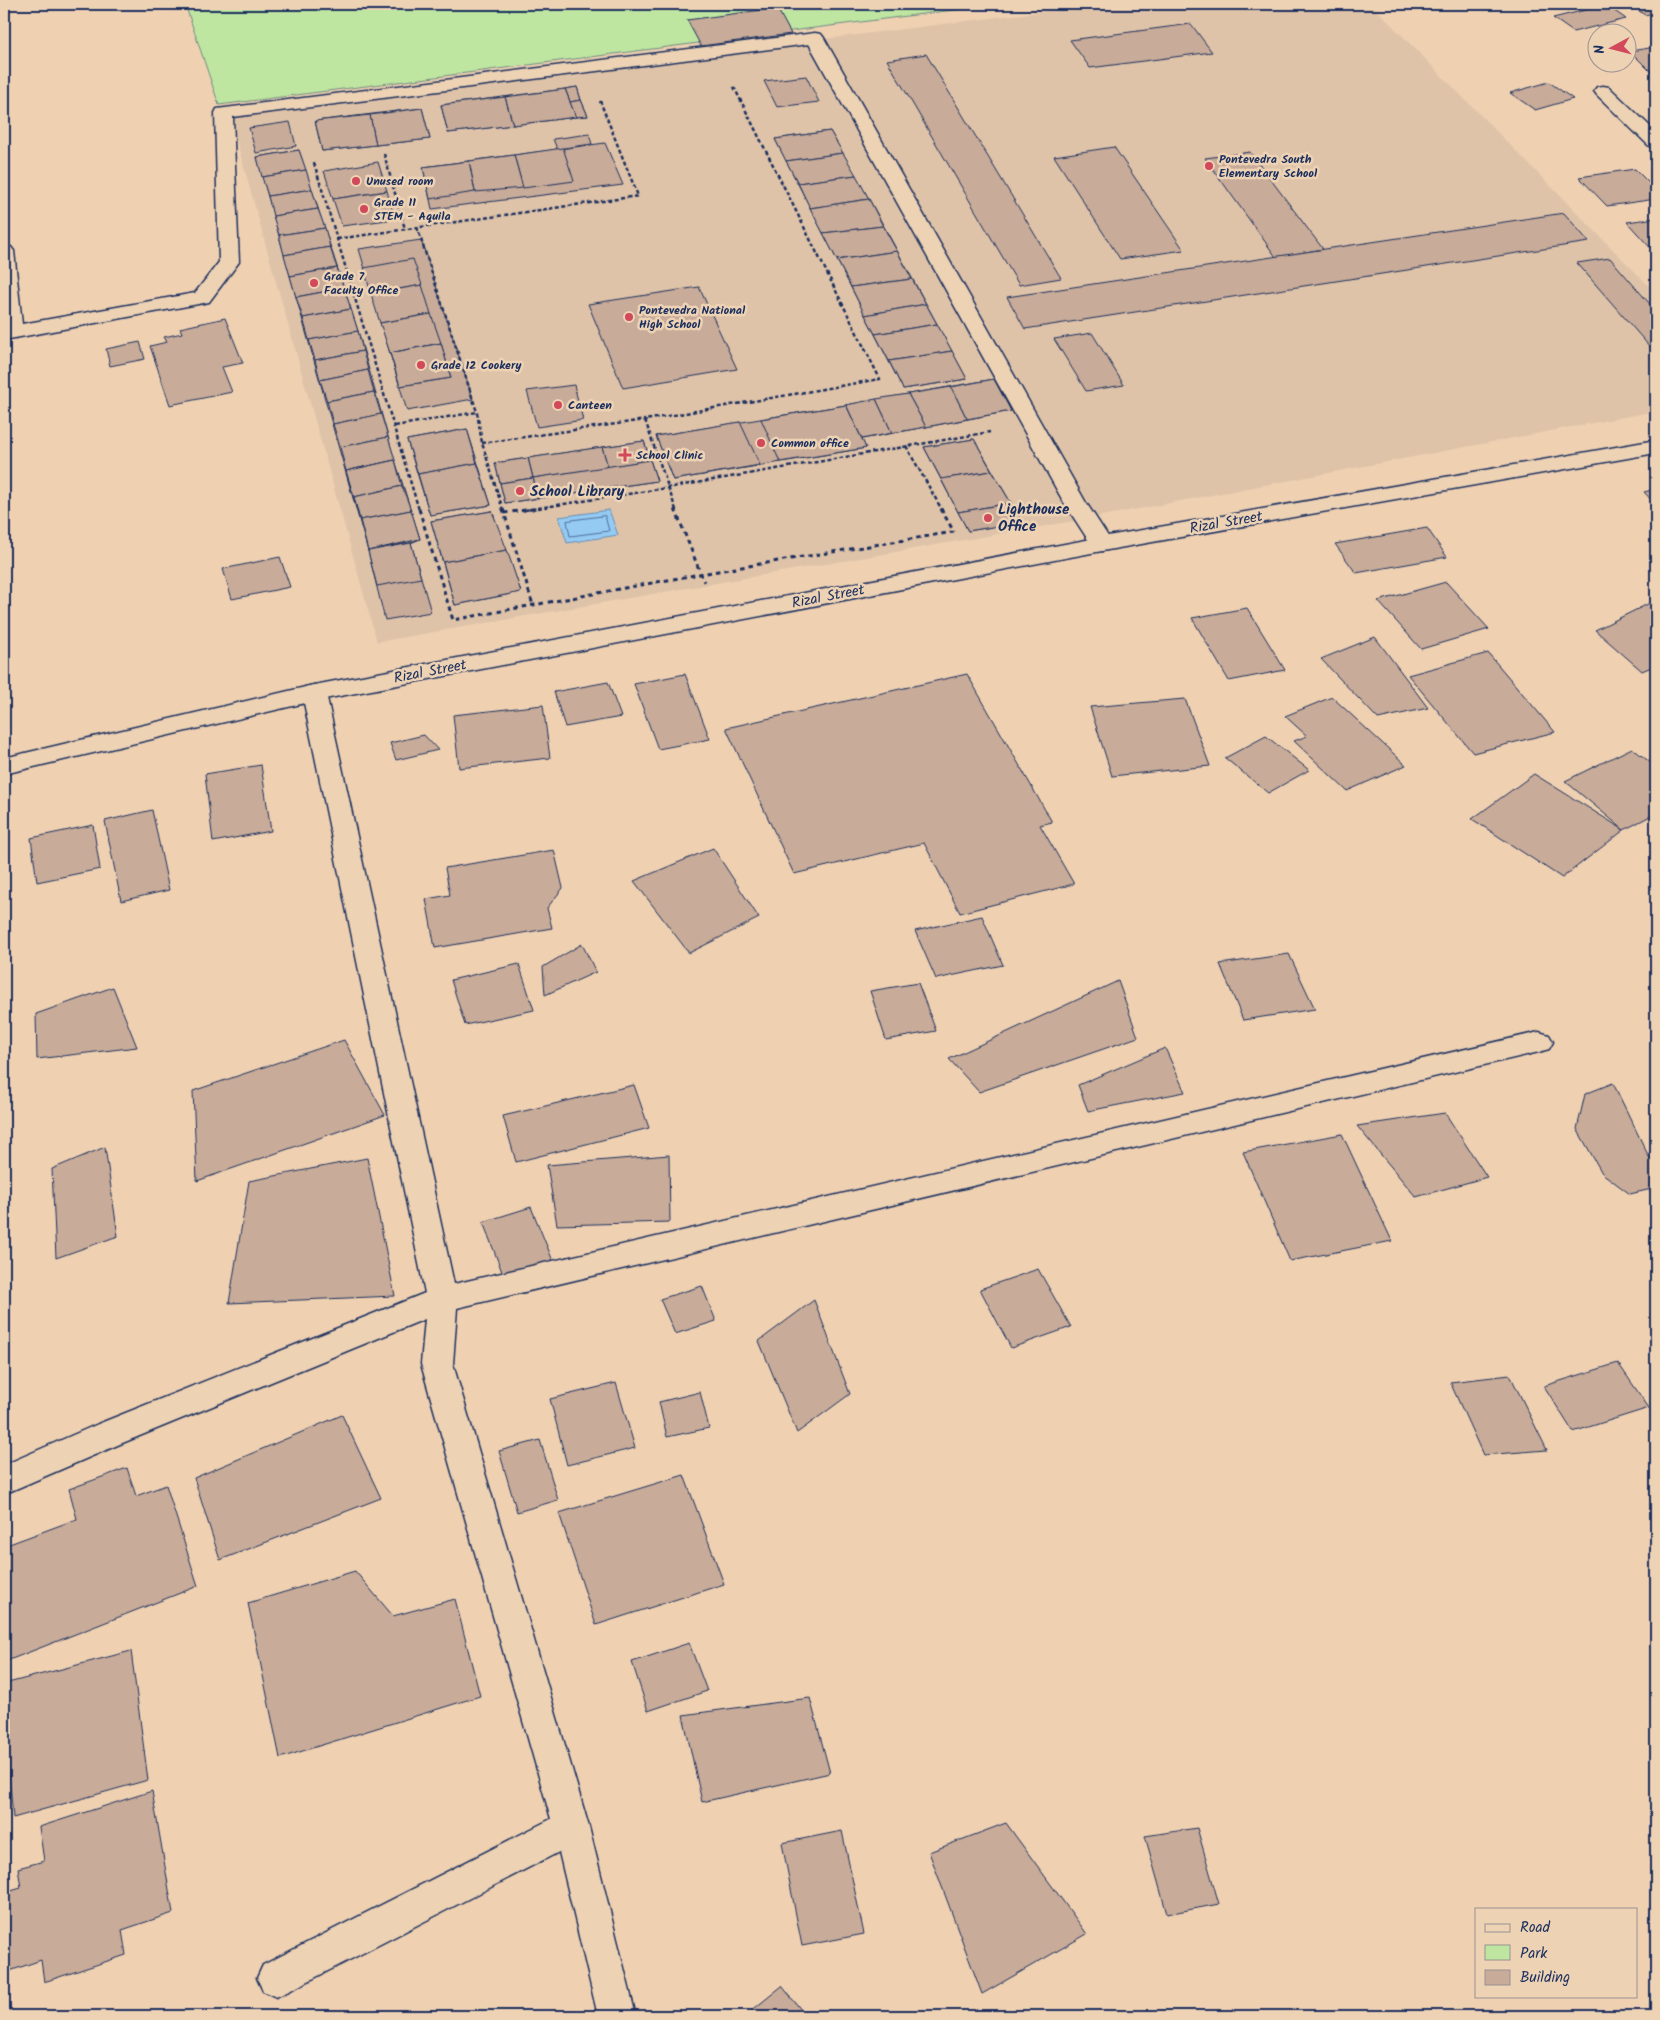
<svg xmlns="http://www.w3.org/2000/svg" width="1660" height="2020" font-family="Kalam,sans-serif">
  <style>
    .built { fill: #dfc3a8 }
    .green { fill: #bfe6a1; stroke: #6d8a80 }
    .water { fill: #95cbf3; stroke: #648db7 }
    .lines { fill: none; stroke-linecap: round; stroke-linejoin: round }
    .shore { stroke: #4c6d9a; stroke-width: 1 }
    .building { fill: #c8ab98; stroke: #1b2f5e }
    .lane-casing { stroke: #1b2f5e; stroke-width: 3 }
    .street-casing { stroke: #1b2f5e; stroke-width: 3 }
    .highway-casing { stroke: #1b2f5e; stroke-width: 3 }
    .path-far1 { stroke: #1b2f5e; stroke-width: 2.5; stroke-dasharray: 4 2.5; stroke-linecap: butt }
    .path { stroke: #1b2f5e; stroke-width: 3; stroke-dasharray: 4.5 4; stroke-linecap: butt }
    .lane { fill: #edd2b4; fill-rule: evenodd }
    .street { fill: #edd2b4; fill-rule: evenodd }
    .highway { fill: #edd2b4; fill-rule: evenodd }
    .poi-dot { fill: #d1495b; stroke: #edd2b4; stroke-width: 2 }
    .labels { text-anchor: middle; stroke-width: 5; stroke-linejoin: round; paint-order: stroke }
    .far-poi-label { font-size: 12px; font-weight: bold; fill: #1b2f5e; stroke: #edd2b4; text-anchor: start }
    .poi-label { font-size: 15px; font-weight: bold; fill: #1b2f5e; stroke: #edd2b4; text-anchor: start }
    .street-label { font-size: 15px; fill: #1b2f5e; stroke: #edd2b4 }
  </style>
  <rect width="100%" height="100%" fill="#efd1b2"/>
  <filter id="ink" filterUnits="userSpaceOnUse"><feTurbulence type="fractalNoise" baseFrequency=".02" numOctaves="2"/><feDisplacementMap in="SourceGraphic" scale="10" xChannelSelector="R" yChannelSelector="G"/><feConvolveMatrix kernelMatrix="1 2 1 2 8 2 1 2 1" color-interpolation-filters="sRGB"/></filter>
  <g filter="url(#ink)">
    <path class="built" d="M1102,4H1371L1656,293V411L1086,519L377,642L229,114Z"/>
    <path class="green" d="M185,4H1000L219,105Z"/>
    <path class="water" d="M609,510L618,535L567,543L559,517Z"/>
    <g class="lines">
      <path class="shore" d="M605,516L609,531L570,536L567,521Z"/>
    </g>
    <g class="building">
      <path d="M1629,4H1656V12L1645,15Z"/>
      <path d="M1606,5L1626,19L1573,32L1553,18Z"/>
      <path d="M777,8L791,34L701,46L687,20Z"/>
      <path d="M1191,24L1212,52L1090,68L1070,40Z"/>
      <path d="M1656,47V77L1630,51Z"/>
      <path d="M926,54L1061,278L1019,285L887,60Z"/>
      <path d="M806,76L819,102L777,107L764,81Z"/>
      <path d="M1549,82L1573,99L1535,110L1510,93Z"/>
      <path d="M577,87L581,100L588,116L576,117L565,89Z"/>
      <path d="M577,87L581,100L570,102L565,89Z"/>
      <path d="M565,89L576,117L448,133L441,105Z"/>
      <path d="M565,89L576,117L513,125L505,97Z"/>
      <path d="M505,97L513,125L448,133L441,105Z"/>
      <path d="M581,100L588,116L576,117L570,102Z"/>
      <path d="M422,108L430,139L322,151L315,121Z"/>
      <path d="M422,108L430,139L376,145L370,115Z"/>
      <path d="M370,115L376,145L322,151L315,121Z"/>
      <path d="M290,122L296,146L256,153L249,128Z"/>
      <path d="M830,131L869,199L967,379L903,389L775,139Z"/>
      <path d="M830,131L843,153L786,161L775,139Z"/>
      <path d="M589,134L592,144L557,149L553,139Z"/>
      <path d="M605,143L623,185L432,209L423,167Z"/>
      <path d="M1114,147L1184,250L1120,259L1054,156Z"/>
      <path d="M563,148L574,181L523,188L514,155Z"/>
      <path d="M299,150L358,331L402,486L420,539L411,543L368,551L296,297L257,157Z"/>
      <path d="M299,150L306,170L262,177L257,157Z"/>
      <path d="M1250,152L1323,249L1276,257L1205,158Z"/>
      <path d="M843,153L856,175L798,183L786,161Z"/>
      <path d="M514,155L523,188L475,192L469,161Z"/>
      <path d="M469,161L475,192L430,199L423,167Z"/>
      <path d="M378,162L387,191L333,199L324,171Z"/>
      <path d="M1635,169L1656,190V199L1607,206L1579,177Z"/>
      <path d="M306,170L312,189L268,196L262,177Z"/>
      <path d="M856,175L869,199L810,208L798,183Z"/>
      <path d="M312,189L318,209L273,216L268,196Z"/>
      <path d="M387,191L395,219L342,226L333,199Z"/>
      <path d="M869,199L883,226L823,233L810,208Z"/>
      <path d="M318,209L325,228L279,235L273,216Z"/>
      <path d="M1564,213L1589,242L1025,329L1007,297Z"/>
      <path d="M1656,218V254L1627,222Z"/>
      <path d="M883,226L897,251L837,260L823,233Z"/>
      <path d="M325,228L330,247L284,255L279,235Z"/>
      <path d="M421,240L473,399L407,411L359,249Z"/>
      <path d="M330,247L337,268L290,276L284,255Z"/>
      <path d="M897,251L912,279L851,287L837,260Z"/>
      <path d="M1610,258L1656,311V354L1577,263Z"/>
      <path d="M413,259L422,285L371,294L364,268Z"/>
      <path d="M337,268L344,288L296,297L290,276Z"/>
      <path d="M912,279L926,304L865,315L851,287Z"/>
      <path d="M422,285L431,314L380,323L371,294Z"/>
      <path d="M699,287L737,369L623,388L588,304Z"/>
      <path d="M344,288L351,309L303,318L296,297Z"/>
      <path d="M926,304L937,324L875,334L865,315Z"/>
      <path d="M351,309L358,331L309,340L303,318Z"/>
      <path d="M431,314L441,343L390,353L380,323Z"/>
      <path d="M225,318L243,363L222,367L232,392L170,405L150,346L167,342L164,337L182,333L180,328Z"/>
      <path d="M937,324L952,351L889,361L875,334Z"/>
      <path d="M358,331L363,351L315,360L309,340Z"/>
      <path d="M1092,333L1124,385L1086,391L1054,339Z"/>
      <path d="M140,342L145,359L110,366L106,349Z"/>
      <path d="M441,343L451,378L400,386L390,353Z"/>
      <path d="M441,343L451,378L400,386L390,353Z"/>
      <path d="M363,351L368,370L320,380L315,360Z"/>
      <path d="M952,351L967,379L903,389L889,361Z"/>
      <path d="M368,370L374,392L327,401L320,380Z"/>
      <path d="M994,379L1011,411L862,439L846,405Z"/>
      <path d="M994,379L1011,411L967,419L951,387Z"/>
      <path d="M574,385L583,420L537,427L527,391Z"/>
      <path d="M951,387L967,419L926,427L908,394Z"/>
      <path d="M374,392L381,414L333,424L327,401Z"/>
      <path d="M908,394L926,427L892,433L876,399Z"/>
      <path d="M876,399L892,433L862,439L846,405Z"/>
      <path d="M846,405L866,448L673,480L656,436Z"/>
      <path d="M846,405L866,448L780,462L761,419Z"/>
      <path d="M381,414L388,437L340,447L333,424Z"/>
      <path d="M740,422L760,465L673,480L656,436Z"/>
      <path d="M467,429L491,505L430,515L407,440Z"/>
      <path d="M467,429L477,463L418,474L407,440Z"/>
      <path d="M388,437L395,460L346,471L340,447Z"/>
      <path d="M974,439L1011,503L1022,522L968,531L924,447Z"/>
      <path d="M974,439L992,471L941,479L924,447Z"/>
      <path d="M644,441L657,481L505,503L495,463Z"/>
      <path d="M644,441L650,460L608,467L602,447Z"/>
      <path d="M602,447L608,467L533,478L528,458Z"/>
      <path d="M528,458L533,478L500,483L495,463Z"/>
      <path d="M395,460L420,539L368,551L346,471Z"/>
      <path d="M395,460L402,486L354,497L346,471Z"/>
      <path d="M650,460L657,481L539,498L533,478Z"/>
      <path d="M477,463L491,505L430,515L418,474Z"/>
      <path d="M992,471L1011,503L958,512L941,479Z"/>
      <path d="M533,478L539,498L505,503L500,483Z"/>
      <path d="M402,486L411,510L360,520L354,497Z"/>
      <path d="M1656,489V505L1644,492Z"/>
      <path d="M1011,503L1022,522L968,531L958,512Z"/>
      <path d="M411,510L420,539L368,551L360,520Z"/>
      <path d="M492,511L521,592L455,605L431,521Z"/>
      <path d="M492,511L507,550L443,562L431,521Z"/>
      <path d="M1427,528L1447,557L1356,573L1335,544Z"/>
      <path d="M411,543L431,612L385,620L368,551Z"/>
      <path d="M411,543L421,578L377,586L368,551Z"/>
      <path d="M507,550L521,592L455,605L443,562Z"/>
      <path d="M280,557L290,587L232,599L223,569Z"/>
      <path d="M1446,582L1489,629L1421,649L1378,601Z"/>
      <path d="M1656,600V665L1642,671L1595,630Z"/>
      <path d="M1247,608L1285,670L1229,681L1192,618Z"/>
      <path d="M1375,637L1428,708L1378,719L1321,659Z"/>
      <path d="M1488,653L1555,732L1473,753L1408,675Z"/>
      <path d="M685,674L710,739L658,749L634,684Z"/>
      <path d="M967,674L1052,822L1040,825L1074,884L960,913L924,843L794,874L726,728Z"/>
      <path d="M608,682L621,717L565,727L554,692Z"/>
      <path d="M1332,697L1406,765L1347,791L1294,741L1307,736L1285,716Z"/>
      <path d="M1185,699L1210,766L1112,776L1090,707Z"/>
      <path d="M543,705L550,758L459,768L453,715Z"/>
      <path d="M424,735L438,750L396,760L390,743Z"/>
      <path d="M1266,736L1309,770L1268,793L1225,758Z"/>
      <path d="M1632,748L1656,767V813L1624,830L1565,781Z"/>
      <path d="M261,765L271,831L213,842L205,774Z"/>
      <path d="M1534,774L1624,830L1562,878L1472,819Z"/>
      <path d="M152,810L169,890L121,901L105,821Z"/>
      <path d="M93,825L100,869L37,882L31,838Z"/>
      <path d="M713,848L759,918L689,953L634,881Z"/>
      <path d="M554,850L563,888L547,908L552,928L435,948L426,899L450,895L445,868Z"/>
      <path d="M982,916L1003,965L936,979L915,931Z"/>
      <path d="M582,944L596,972L545,995L543,967Z"/>
      <path d="M1289,954L1315,1009L1243,1020L1220,964Z"/>
      <path d="M519,964L534,1010L465,1025L451,980Z"/>
      <path d="M1118,981L1138,1037L979,1092L949,1059Z"/>
      <path d="M918,983L936,1031L886,1040L870,991Z"/>
      <path d="M113,987L137,1047L37,1059L36,1014Z"/>
      <path d="M344,1040L385,1115L197,1181L193,1091Z"/>
      <path d="M1165,1048L1185,1092L1088,1111L1078,1085Z"/>
      <path d="M1613,1083L1649,1157L1656,1160V1188L1630,1194L1602,1173L1577,1129L1585,1094Z"/>
      <path d="M634,1085L649,1128L516,1162L503,1116Z"/>
      <path d="M1445,1113L1487,1177L1416,1197L1357,1126Z"/>
      <path d="M1342,1134L1392,1241L1290,1261L1243,1152Z"/>
      <path d="M105,1147L118,1236L56,1258L52,1169Z"/>
      <path d="M669,1155L670,1222L557,1225L547,1165Z"/>
      <path d="M367,1158L395,1296L229,1303L249,1181Z"/>
      <path d="M531,1207L553,1261L504,1277L483,1222Z"/>
      <path d="M1038,1269L1071,1327L1011,1348L980,1289Z"/>
      <path d="M702,1286L716,1321L675,1334L660,1299Z"/>
      <path d="M814,1300L850,1394L797,1433L759,1341Z"/>
      <path d="M1618,1363L1649,1408L1573,1432L1544,1386Z"/>
      <path d="M1510,1375L1547,1450L1483,1455L1450,1382Z"/>
      <path d="M616,1383L635,1448L567,1465L550,1399Z"/>
      <path d="M700,1392L709,1428L667,1437L659,1402Z"/>
      <path d="M342,1415L381,1498L220,1560L194,1478Z"/>
      <path d="M540,1440L558,1500L517,1512L499,1451Z"/>
      <path d="M127,1468L136,1496L166,1485L198,1586L4,1662V1546L77,1519L69,1489Z"/>
      <path d="M684,1475L724,1584L596,1625L559,1513Z"/>
      <path d="M355,1571L393,1616L455,1599L480,1696L280,1758L248,1603Z"/>
      <path d="M689,1643L707,1691L648,1711L632,1662Z"/>
      <path d="M131,1651L148,1780L13,1818L7,1749L4,1750V1684Z"/>
      <path d="M810,1698L830,1773L702,1802L683,1715Z"/>
      <path d="M152,1791L173,1913L122,1930L126,1955L44,1982L41,1960L4,1973V1893L21,1888L18,1868L44,1861L39,1827Z"/>
      <path d="M1006,1823L1087,1934L982,1994L929,1852Z"/>
      <path d="M1197,1828L1219,1904L1167,1914L1145,1836Z"/>
      <path d="M842,1831L864,1934L802,1946L782,1843Z"/>
      <path d="M782,1986L806,2016H745Z"/>
    </g>
    <g class="lines">
      <g class="lane-casing">
        <path id="lane" d="M815,33L821,34L824,38L1085,501L1113,544L1110,549L1102,551L1094,549L1063,501L809,44L233,117L239,262L209,302L4,340V245L11,247L14,251L22,324L195,293L219,262L215,113L217,109Z"/>
      </g>
      <g class="street-casing">
        <g id="street">
          <path d="M1603,86L1609,87L1656,132V148L1649,146L1597,95L1594,91L1597,87Z"/>
          <path d="M314,685L323,687L326,693L454,1284L1539,1032L1549,1035L1553,1042L1549,1049L1539,1052L457,1308L453,1364L589,1827L636,2016H598L559,1852L289,1991L276,1997L263,1991L257,1978L263,1965L551,1819L421,1364L425,1319L120,1444L4,1494V1465L98,1424L425,1293L302,693L305,687Z"/>
        </g>
      </g>
      <g class="highway-casing">
        <path id="highway" d="M1656,440V453L1102,551L314,701L4,774V758L314,685L1102,537Z"/>
      </g>
      <g class="path-far1">
        <path d="M384,154L405,229"/>
        <path d="M314,163L419,510"/>
        <path d="M417,227L477,412L482,443L503,510"/>
        <path d="M337,239L638,196L600,101"/>
        <path d="M395,426L477,412"/>
        <path d="M482,443L645,420"/>
        <path d="M906,446L942,510"/>
        <path d="M525,510L667,488L990,432"/>
        <path d="M676,510L645,420L880,379L733,85"/>
      </g>
      <g class="path">
        <path d="M419,509L453,620L700,574L953,532"/>
        <path d="M503,509L533,605"/>
        <path d="M675,509L704,582"/>
        <path d="M941,509L954,532"/>
        <path d="M504,513L533,509"/>
      </g>
      <use href="#lane" class="lane"/>
      <use href="#street" class="street"/>
      <use href="#highway" class="highway"/>
    </g>
  </g>
  <g class="poi-dot">
    <circle cx="1209" cy="166" r="5"/>
    <circle cx="356" cy="181" r="5"/>
    <circle cx="364" cy="209" r="5"/>
    <circle cx="314" cy="283" r="5"/>
    <circle cx="629" cy="317" r="5"/>
    <circle cx="421" cy="365" r="5"/>
    <circle cx="558" cy="405" r="5"/>
    <circle cx="761" cy="443" r="5"/>
    <path d="M622.5 447.5h5v5h5v5h-5v5h-5v-5h-5v-5h5z"/>
    <circle cx="520" cy="491" r="5"/>
    <circle cx="988" cy="518" r="5"/>
  </g>
  <g class="labels">
    <g class="far-poi-label">
      <text x="1219" y="163">Pontevedra South<tspan x="1219" dy="14">Elementary School</tspan></text>
      <text x="366" y="185">Unused room</text>
      <text x="374" y="206">Grade 11<tspan x="374" dy="14">STEM - Aquila</tspan></text>
      <text x="324" y="280">Grade 7<tspan x="324" dy="14">Faculty Office</tspan></text>
      <text x="639" y="314">Pontevedra National<tspan x="639" dy="14">High School</tspan></text>
      <text x="431" y="369">Grade 12 Cookery</text>
      <text x="568" y="409">Canteen</text>
      <text x="771" y="447">Common office</text>
      <text x="636" y="459">School Clinic</text>
    </g>
    <g class="poi-label">
      <text x="530" y="496">School Library</text>
      <text x="998" y="514">Lighthouse<tspan x="998" dy="17">Office</tspan></text>
    </g>
    <g class="street-label">
      <text transform="translate(1226 522) rotate(-10)" y="5">Rizal Street</text>
      <text transform="translate(828 596) rotate(-11)" y="5">Rizal Street</text>
      <text transform="translate(430 671) rotate(-11)" y="5">Rizal Street</text>
    </g>
  </g>
  <rect width="1660" height="2020" fill="none" stroke="#edd2b4" stroke-width="20"/>
  <rect x="10" y="10" width="1640" height="2000" fill="none" stroke="#1b2f5e" stroke-width="2" filter="url(#ink)"/>
  <rect x="1475" y="1908" width="162" height="90" fill="#edd2b4" stroke="#999192"/>
  <rect x="1485" y="1924" width="25" height="8" fill="#edd2b4" stroke="#999192"/>
  <text x="1520" y="1932" font-size="15" fill="#1b2f5e">Road</text>
  <rect x="1485" y="1945" width="25" height="15" fill="#bfe6a1" stroke="#999192"/>
  <text x="1520" y="1958" font-size="15" fill="#1b2f5e">Park</text>
  <rect x="1485" y="1970" width="25" height="15" fill="#c8ab98" stroke="#999192"/>
  <text x="1520" y="1982" font-size="15" fill="#1b2f5e">Building</text>
  <g transform="translate(1612 48) rotate(263)"><circle r="24" fill="#edd2b4" stroke="#999192"/>
  <path d="M0-4L9 19L0 12L-9 19Z" fill="#d1495b"/>
  <text y="-8" font-size="14" font-weight="bold" text-anchor="middle" fill="#1b2f5e">N</text>
  </g>
</svg>
